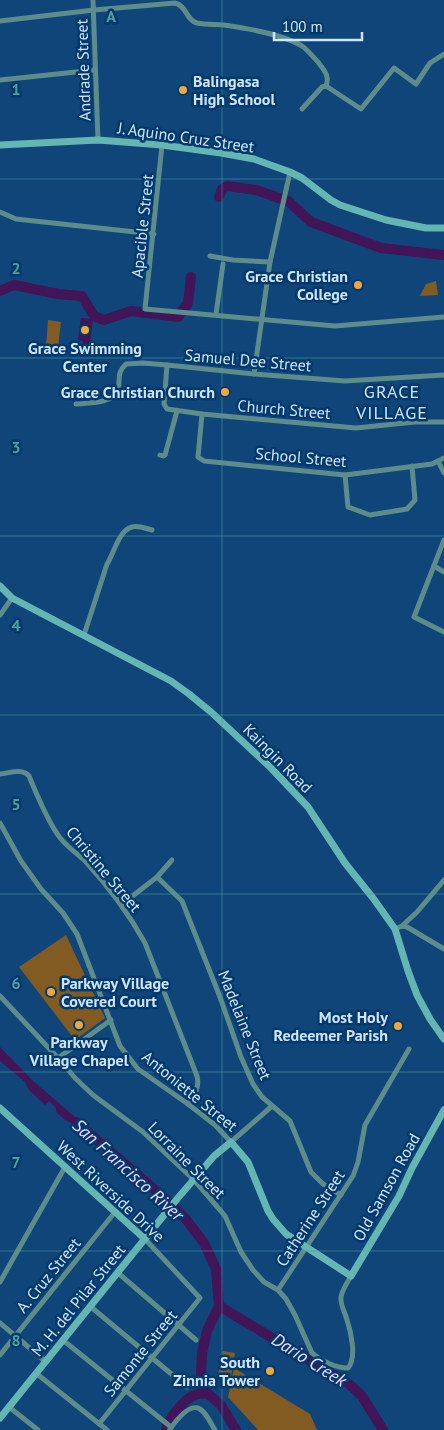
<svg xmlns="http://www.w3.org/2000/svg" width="444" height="1430" font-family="'PT Sans',sans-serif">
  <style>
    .green { fill: #825b23 }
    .water { fill: #411557 }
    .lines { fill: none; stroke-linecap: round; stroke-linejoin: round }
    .river { stroke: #411557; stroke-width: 10 }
    .street { stroke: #5d8d8b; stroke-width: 5 }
    .secondary { stroke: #65b6b2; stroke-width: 7 }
    .grid { fill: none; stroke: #529da0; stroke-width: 1; stroke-opacity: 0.55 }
    .poi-dot { fill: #f0a73e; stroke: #003a6d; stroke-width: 2 }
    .labels { text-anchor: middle; stroke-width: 5; stroke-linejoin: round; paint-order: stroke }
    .street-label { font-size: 16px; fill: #cfe5fe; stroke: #003a6d }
    .poi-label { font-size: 16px; font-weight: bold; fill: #cfe5fe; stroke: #003a6d; text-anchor: end }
    .neighbourhood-label { font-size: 18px; letter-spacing: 1px; fill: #cfe5fe; stroke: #003a6d }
    .water-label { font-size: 18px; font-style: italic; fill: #efd7fe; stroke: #003a6d }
    .grid-label { font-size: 16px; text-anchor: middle; font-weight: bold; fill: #529da0; stroke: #003a6d; stroke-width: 5; stroke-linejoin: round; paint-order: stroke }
  </style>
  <rect width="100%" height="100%" fill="#0f4579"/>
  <g class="green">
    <path d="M436,281L438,295L420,296L426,284Z"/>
    <path d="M48,320L61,322L58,348L46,346Z"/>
    <path d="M66,935L105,1018L75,1040L19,967Z"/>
    <path d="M223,1351L235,1353L231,1377L218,1374Z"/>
    <path d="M234,1368L310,1414L317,1430H258L228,1397Z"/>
  </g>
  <g class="water">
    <path d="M81,318L93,319L89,350L82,349L83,341L78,340Z"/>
    <path d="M0,1047L33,1081L88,1128L85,1131L64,1119L56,1112V1108L49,1101L45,1105L29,1090L25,1082L0,1061Z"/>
  </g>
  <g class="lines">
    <g class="river">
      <path d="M219,197L222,189L227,186L256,190L288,201L311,222L381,248L444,255"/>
      <path d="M0,291L14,285L58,294L82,296L94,316L104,320L131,311L178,317L188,303L191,277"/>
      <path d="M76,1122L169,1202L185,1218L204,1243L216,1269L219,1306L207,1331L202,1353L201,1374L207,1393L221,1405L236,1430"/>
      <path d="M219,1306L349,1384L362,1396L383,1430"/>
      <path d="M166,1430C167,1420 185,1398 195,1395C198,1393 203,1394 207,1393"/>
    </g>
    <g class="street">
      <path d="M93,0L98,140"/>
      <path d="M0,21L94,10L175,3C187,6 186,20 197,23C206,25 215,24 224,25C245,28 284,35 302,46C308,50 313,57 318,62C324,70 330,76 326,86L361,109L394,68L416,84L430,63L444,54"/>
      <path d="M0,80L95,70"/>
      <path d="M302,109L322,87L326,86"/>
      <path d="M162,145L145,309L335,326L444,317"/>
      <path d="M0,212L16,219L154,234"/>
      <path d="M210,256L233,260L270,262"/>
      <path d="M216,314L223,264"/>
      <path d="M167,365L164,404L167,409L202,414L356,428L415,422H444"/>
      <path d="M254,374L270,262L290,172"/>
      <path d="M76,404C88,403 114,404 118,389C121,377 116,374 126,364L143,363L167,365L254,374L345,381L444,375"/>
      <path d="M202,414L198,457L204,461L345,475L432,464L444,458"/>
      <path d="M160,455L163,456L165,455L177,411"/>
      <path d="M438,461L444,473"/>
      <path d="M345,475L348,507L370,515L407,509L415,500L412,466"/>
      <path d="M444,540L414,617L444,632"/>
      <path d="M434,566L444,572"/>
      <path d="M0,615L12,598"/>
      <path d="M84,635L107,564C114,553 119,530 132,527C138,525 147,529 152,530"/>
      <path d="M0,774C10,773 22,768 29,776C37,795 46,818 58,835C65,846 77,853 86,862C108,886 129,914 145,943L197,1076C200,1088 194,1094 188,1104"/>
      <path d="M0,823L21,861L41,889L63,913L77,934L120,1046L138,1069L188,1104L215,1125L231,1142L272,1106"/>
      <path d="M157,877L182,901L220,997L241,1057L253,1084L262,1097L290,1121L311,1172L323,1184L341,1195"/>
      <path d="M121,905L157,877L172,860"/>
      <path d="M402,926L417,912L444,880"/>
      <path d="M395,929L402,926L407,927L444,949"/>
      <path d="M0,996L58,1058L75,1078L93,1095L143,1132L194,1180L214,1203L225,1216L241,1252L253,1270L264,1282L278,1290L286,1299L295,1315L312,1353C321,1361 336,1368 348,1368C357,1358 351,1332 347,1320C345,1312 340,1305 341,1297C342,1290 347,1283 351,1276"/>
      <path d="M58,1058L111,1020"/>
      <path d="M118,1273L196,1340"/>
      <path d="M0,1282L65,1167"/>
      <path d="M278,1290L353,1176L358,1162L365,1125L409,1049"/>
      <path d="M91,1307L187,1387"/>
      <path d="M0,1323L46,1362"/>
      <path d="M64,1341L171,1427"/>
      <path d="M0,1355L115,1212"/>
      <path d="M37,1374L107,1430"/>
      <path d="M9,1407L38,1430"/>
      <path d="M99,1424L200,1298L145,1239"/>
      <path d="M170,1429C175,1422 188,1405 198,1408C205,1410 211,1424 215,1430"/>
    </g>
    <g class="secondary">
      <path d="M0,145L98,140L162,145L221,153L254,159L290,172L302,178L331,200L340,205L386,220L426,228H444"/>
      <path d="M0,586L12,598L171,681L189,694L211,712L270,767L308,807L345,863L373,898L395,929L408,971L417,995L430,1019L444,1039"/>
      <path d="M0,1108L145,1239"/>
      <path d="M0,1418L177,1199L214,1156L231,1142L248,1162L268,1211L273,1219L286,1234L351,1276L399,1196L412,1168L444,1110"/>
    </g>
  </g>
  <path class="grid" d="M222,0V1430M0,179H444M0,358H444M0,536H444M0,715H444M0,894H444M0,1072H444M0,1251H444"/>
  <g class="poi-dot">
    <circle cx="183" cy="90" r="5"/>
    <circle cx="358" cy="285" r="5"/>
    <circle cx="85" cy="330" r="5"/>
    <circle cx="225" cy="392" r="5"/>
    <circle cx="51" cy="992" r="5"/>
    <circle cx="79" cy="1025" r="5"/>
    <circle cx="398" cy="1026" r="5"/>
    <circle cx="270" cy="1371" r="5"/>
  </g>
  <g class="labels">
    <g class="street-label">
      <text transform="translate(83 70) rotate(-92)" y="6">Andrade Street</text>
      <text transform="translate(186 137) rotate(8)" y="6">J. Aquino Cruz Street</text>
      <text transform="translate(142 226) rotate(-84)" y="6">Apacible Street</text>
      <text transform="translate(248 360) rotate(5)" y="6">Samuel Dee Street</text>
      <text transform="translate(284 409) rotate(5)" y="6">Church Street</text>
      <text transform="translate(301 457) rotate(5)" y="6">School Street</text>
      <text transform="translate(278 758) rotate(45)" y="6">Kaingin Road</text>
      <text transform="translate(104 869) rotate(50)" y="6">Christine Street</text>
      <text transform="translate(245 1025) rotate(68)" y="6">Madelaine Street</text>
      <text transform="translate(190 1091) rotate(39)" y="6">Antoniette Street</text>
      <text transform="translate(187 1160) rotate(45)" y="6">Lorraine Street</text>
      <text transform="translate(386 1187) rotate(-61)" y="6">Old Samson Road</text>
      <text transform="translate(111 1191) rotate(43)" y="6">West Riverside Drive</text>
      <text transform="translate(310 1218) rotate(-57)" y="6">Catherine Street</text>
      <text transform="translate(48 1275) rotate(-51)" y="6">A. Cruz Street</text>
      <text transform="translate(78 1300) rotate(-51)" y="6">M. H. del Pilar Street</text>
      <text transform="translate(140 1353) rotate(-51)" y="6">Samonte Street</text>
    </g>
    <g class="poi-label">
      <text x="193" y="87" text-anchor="start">Balingasa<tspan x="193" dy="18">High School</tspan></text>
      <text x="348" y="282">Grace Christian<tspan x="348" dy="18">College</tspan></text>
      <text x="85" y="354" text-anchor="middle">Grace Swimming<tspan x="85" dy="18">Center</tspan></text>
      <text x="215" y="398">Grace Christian Church</text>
      <text x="61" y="989" text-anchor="start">Parkway Village<tspan x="61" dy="18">Covered Court</tspan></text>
      <text x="388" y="1023">Most Holy<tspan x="388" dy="18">Redeemer Parish</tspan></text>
      <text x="79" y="1048" text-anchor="middle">Parkway<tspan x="79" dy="18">Village Chapel</tspan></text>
      <text x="260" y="1368">South<tspan x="260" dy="18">Zinnia Tower</tspan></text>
    </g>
    <g class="neighbourhood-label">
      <text x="392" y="398">GRACE<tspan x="392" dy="21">VILLAGE</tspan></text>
    </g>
    <g class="water-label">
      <text transform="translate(128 1170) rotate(42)" y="6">San Francisco River</text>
      <text transform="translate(309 1360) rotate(32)" y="6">Dario Creek</text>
    </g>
  </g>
  <g class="grid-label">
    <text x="111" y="22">A</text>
    <text x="16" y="95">1</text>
    <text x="16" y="274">2</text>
    <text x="16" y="453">3</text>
    <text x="16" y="631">4</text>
    <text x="16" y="810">5</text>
    <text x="16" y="989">6</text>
    <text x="16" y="1168">7</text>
    <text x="16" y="1346">8</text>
  </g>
  <path d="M274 32v8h88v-8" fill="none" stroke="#cfe5fe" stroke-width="2.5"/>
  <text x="282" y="32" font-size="15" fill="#cfe5fe" stroke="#003a6d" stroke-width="4" paint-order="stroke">100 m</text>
</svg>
